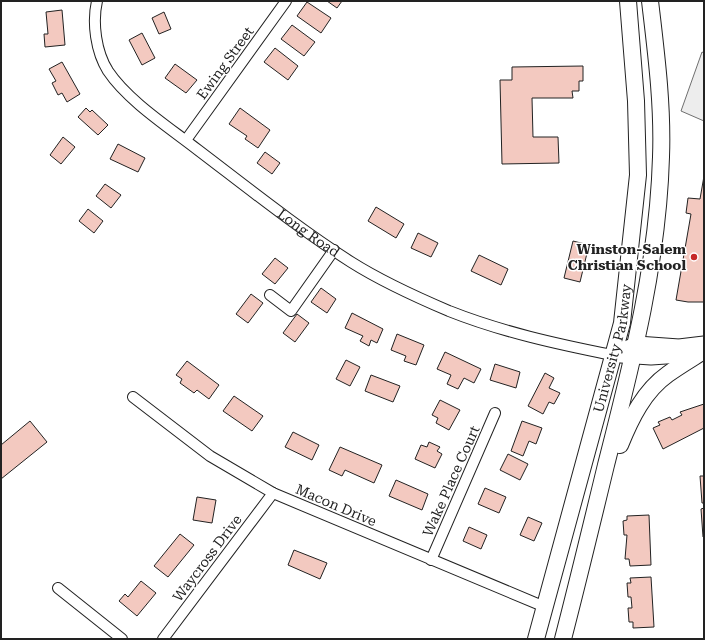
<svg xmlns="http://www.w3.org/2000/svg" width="705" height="640" font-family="'Roboto Serif',serif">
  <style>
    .parking { fill: #ededed; stroke: #6f6f6f }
    .building { fill: #f3c9c0; stroke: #222 }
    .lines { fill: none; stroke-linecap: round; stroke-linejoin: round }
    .minor-casing { stroke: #222; stroke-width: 12 }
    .secondary-casing { stroke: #222; stroke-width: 17 }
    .primary-casing { stroke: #222; stroke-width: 18 }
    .minor { stroke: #fff; stroke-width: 10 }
    .secondary { stroke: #fff; stroke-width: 15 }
    .primary { stroke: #fff; stroke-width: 16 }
    .poi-dot { fill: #c62828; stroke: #fff; stroke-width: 1.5 }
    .labels { text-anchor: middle; stroke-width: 3; stroke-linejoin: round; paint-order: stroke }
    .street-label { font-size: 14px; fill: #222; stroke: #fff }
    .poi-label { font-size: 14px; font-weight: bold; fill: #222; stroke: #fff; text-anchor: end }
  </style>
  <rect width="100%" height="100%" fill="#fff"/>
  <path class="parking" d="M702,52L704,53V121L681,111Z"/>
  <g class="building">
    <path d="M327,1H342L337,8Z"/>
    <path d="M307,2L331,18L321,33L297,16Z"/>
    <path d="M62,10L65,45L45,47L44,34H48L46,12Z"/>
    <path d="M164,12L171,29L159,34L152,18Z"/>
    <path d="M292,25L315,42L304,56L281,39Z"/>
    <path d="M142,33L155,58L142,65L129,40Z"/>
    <path d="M275,48L298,66L288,80L264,62Z"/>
    <path d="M62,62L80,94L67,102L62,93L58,95L52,83L56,81L49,69Z"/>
    <path d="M175,64L197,80L186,93L165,78Z"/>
    <path d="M583,66V81H579V91H572L573,98H532L533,137H558L559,163L502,164L500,80H512V67Z"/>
    <path d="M86,108L90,112L92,110L108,125L98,135L78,117Z"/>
    <path d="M240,108L270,130L258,148L245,139L247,136L229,124Z"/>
    <path d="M63,137L75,147L61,164L50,155Z"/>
    <path d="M118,144L145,158L138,172L110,159Z"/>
    <path d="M265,152L280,163L272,174L257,163Z"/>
    <path d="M704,176V302H688L676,300L691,214L686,213L688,198L700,199Z"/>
    <path d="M105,184L121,195L111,208L96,196Z"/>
    <path d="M376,207L404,224L396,238L368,221Z"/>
    <path d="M88,209L103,221L94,233L79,221Z"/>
    <path d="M418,233L438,243L431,257L411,248Z"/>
    <path d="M573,241L589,245L580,282L564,278Z"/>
    <path d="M479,255L508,269L501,285L471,271Z"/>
    <path d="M275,258L288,268L275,284L262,274Z"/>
    <path d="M321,288L336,299L327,313L311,302Z"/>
    <path d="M251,294L263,303L248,323L236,314Z"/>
    <path d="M352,313L383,329L377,343L371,340L369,346L360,341L363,336L345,328Z"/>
    <path d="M297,314L309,323L295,342L283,333Z"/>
    <path d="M397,334L424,345L416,365L404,361L406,356L391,350Z"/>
    <path d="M445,352L481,369L474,383L464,378L458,389L447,384L451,375L437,369Z"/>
    <path d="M346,360L360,367L350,386L336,379Z"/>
    <path d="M187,361L219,385L209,399L197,390L194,393L180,383L182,379L176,375Z"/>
    <path d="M495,364L520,372L516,388L490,380Z"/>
    <path d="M545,373L554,378L549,388L560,393L554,404L549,402L543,414L528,406Z"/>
    <path d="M371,375L400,386L393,402L365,391Z"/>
    <path d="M234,396L263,416L252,431L223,411Z"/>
    <path d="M440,400L460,410L449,430L436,423L438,418L432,415Z"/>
    <path d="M704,404V428L663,449L653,428L660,425L658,422L670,417L672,420L682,415L680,412Z"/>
    <path d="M30,421L47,442L1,479V445Z"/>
    <path d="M522,421L542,428L536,444L529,441L523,456L511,451Z"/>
    <path d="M293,432L319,445L312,460L285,447Z"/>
    <path d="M429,442L440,447L437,451L442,454L435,468L415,459L421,445L427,447Z"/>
    <path d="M340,447L382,465L374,483L345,470L342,476L329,470Z"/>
    <path d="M508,454L528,464L520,480L500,470Z"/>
    <path d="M700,476H704V503H702Z"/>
    <path d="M396,480L428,494L422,510L389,496Z"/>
    <path d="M485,488L506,497L499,513L478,504Z"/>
    <path d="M197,497L216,500L212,523L193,520Z"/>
    <path d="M704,508V537H703L701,509Z"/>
    <path d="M649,515L651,565L630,566L629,559H625L627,535H624L623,521L627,520V516Z"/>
    <path d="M528,517L542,523L534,541L520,535Z"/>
    <path d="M469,527L487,535L481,549L463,541Z"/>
    <path d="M180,534L194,545L168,577L154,566Z"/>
    <path d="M294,550L327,563L320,579L288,565Z"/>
    <path d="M651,577L654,627L633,628V622H629L628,608H632L631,597H628L627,583H631L630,578Z"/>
    <path d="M141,581L156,593L137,616L119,601L125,594L128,597Z"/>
  </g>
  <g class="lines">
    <g class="minor-casing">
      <g id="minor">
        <path id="s1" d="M97,1C92,23 96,52 108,71C128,101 170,128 198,150C248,188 298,228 351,262C381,281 416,297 449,311C502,332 557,344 612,355"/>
        <path d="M186,140L286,1"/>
        <path d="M270,295L291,311L334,250"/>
        <path d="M133,397L210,456L273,493L545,607"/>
        <path d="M431,560L495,413"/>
        <path d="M58,588L122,639"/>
        <path d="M163,639L273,493"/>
      </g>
    </g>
    <g class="secondary-casing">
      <g id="secondary">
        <path d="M612,355L637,344L679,347L704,344"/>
        <path d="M621,355L651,357L681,355"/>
      </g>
    </g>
    <g class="primary-casing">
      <g id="primary">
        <path d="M620,445C631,418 644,391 668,374C679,366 691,359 702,352"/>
        <path id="s2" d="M536,639L622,323L638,175L636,101L628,1"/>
        <path d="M563,639C578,581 592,523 606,465C632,363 658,263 661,157C663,105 656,52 650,1"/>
      </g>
    </g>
    <use href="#minor" class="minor"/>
    <use href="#secondary" class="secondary"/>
    <use href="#primary" class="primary"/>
  </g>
  <circle class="poi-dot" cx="694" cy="257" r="4"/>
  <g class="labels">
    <g class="street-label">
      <text transform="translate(225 63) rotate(-54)" y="5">Ewing Street</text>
      <text dy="5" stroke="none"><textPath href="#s1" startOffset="331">Long Road</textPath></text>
      <text dy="5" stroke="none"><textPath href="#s2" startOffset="301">University Parkway</textPath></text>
      <text transform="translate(451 481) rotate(-66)" y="5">Wake Place Court</text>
      <text transform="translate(336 505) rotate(23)" y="5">Macon Drive</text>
      <text transform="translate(207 558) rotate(-53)" y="5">Waycross Drive</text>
    </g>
    <g class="poi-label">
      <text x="686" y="254">Winston-Salem<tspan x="686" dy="16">Christian School</tspan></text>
    </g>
  </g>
  <rect width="705" height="640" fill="none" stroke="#222222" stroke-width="4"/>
</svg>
